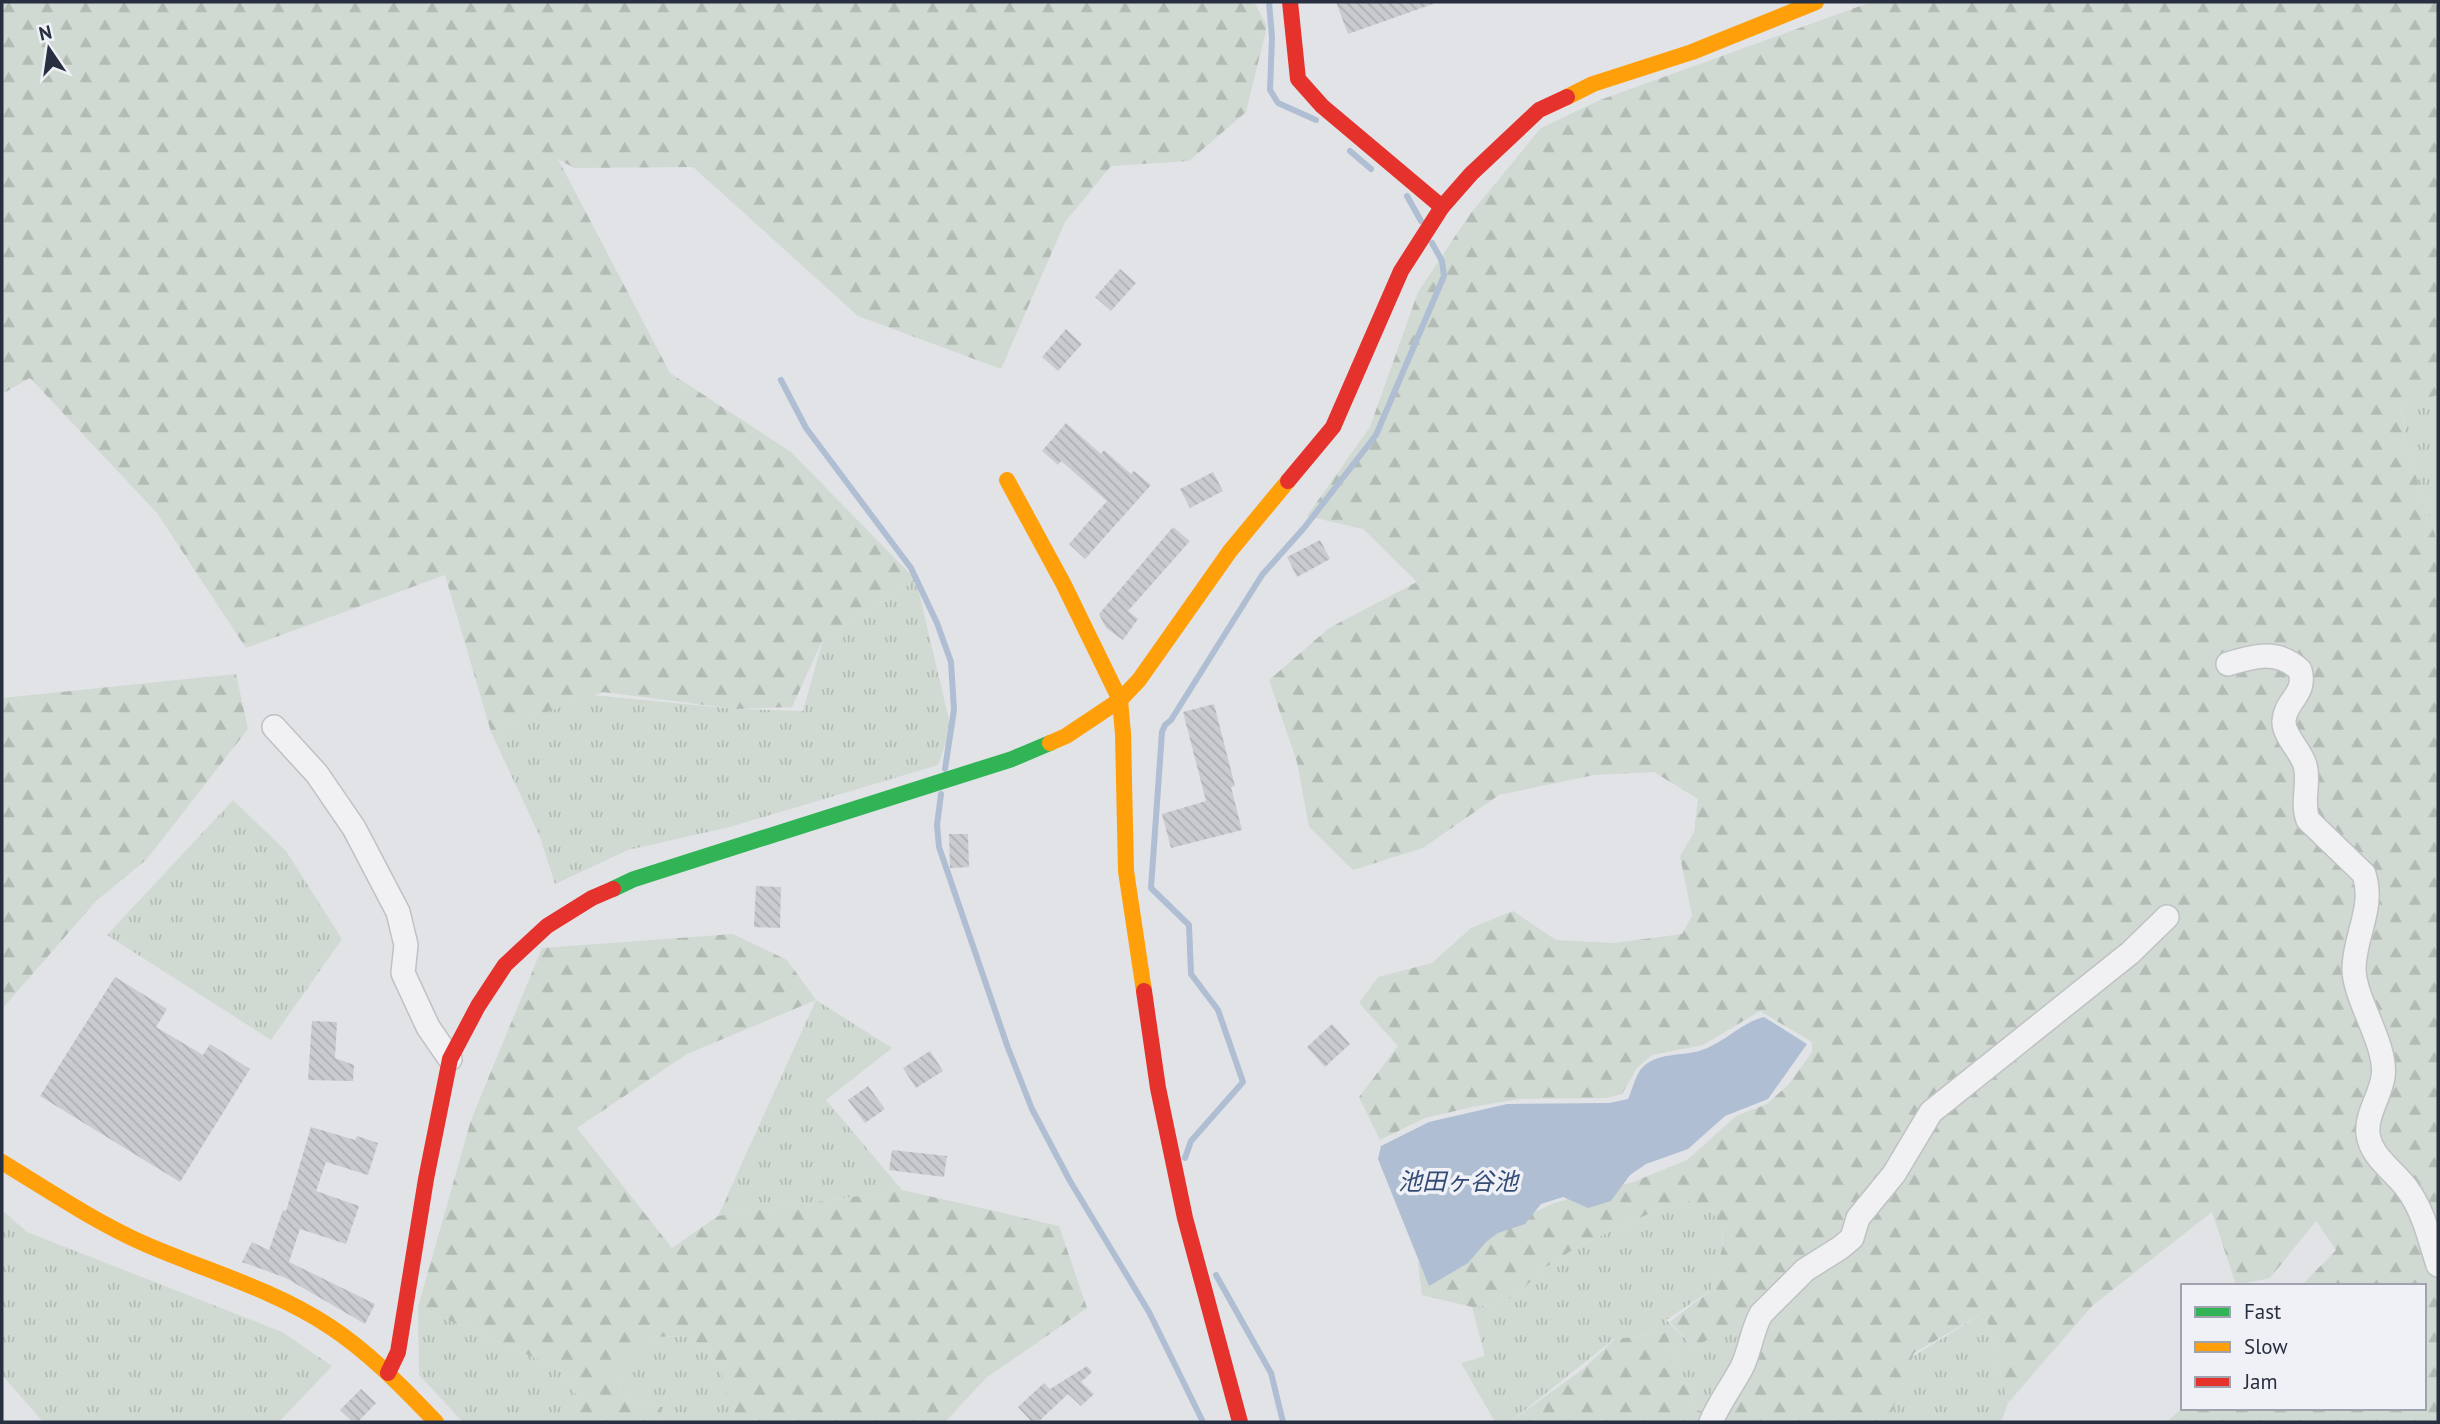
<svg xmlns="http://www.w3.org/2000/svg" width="2440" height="1424" font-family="'PT Sans','Noto Sans JP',sans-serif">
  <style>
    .grass { fill: url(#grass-tufts) }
    .forest { fill: url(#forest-firs) }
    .water { fill: #afbed3 }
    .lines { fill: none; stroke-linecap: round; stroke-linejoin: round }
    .stream { stroke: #afbed3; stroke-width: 6 }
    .building { fill: url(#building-back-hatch) }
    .street-casing { stroke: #bfc1c5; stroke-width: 26 }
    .street { stroke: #f1f1f3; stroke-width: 23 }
    .fast { stroke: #30b455; stroke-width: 16 }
    .slow { stroke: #ff9f0a; stroke-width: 16 }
    .jam { stroke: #e5322d; stroke-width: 16 }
    .labels { text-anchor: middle; stroke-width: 7; stroke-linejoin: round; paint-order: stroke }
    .water-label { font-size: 24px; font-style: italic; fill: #314b75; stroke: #eff1f6 }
  </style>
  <defs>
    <pattern id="grass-tufts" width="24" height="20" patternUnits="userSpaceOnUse" patternTransform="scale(1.75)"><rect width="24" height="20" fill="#d1dad2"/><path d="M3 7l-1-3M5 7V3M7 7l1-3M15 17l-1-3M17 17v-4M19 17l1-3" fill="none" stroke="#b3bbb5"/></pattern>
    <pattern id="forest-firs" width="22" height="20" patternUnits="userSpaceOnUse" patternTransform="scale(1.75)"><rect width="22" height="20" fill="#d1dad2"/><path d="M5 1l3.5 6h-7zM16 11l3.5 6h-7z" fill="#b3bbb5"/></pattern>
    <pattern id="building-back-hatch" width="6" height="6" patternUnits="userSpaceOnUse" patternTransform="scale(1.75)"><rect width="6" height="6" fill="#c9cbcf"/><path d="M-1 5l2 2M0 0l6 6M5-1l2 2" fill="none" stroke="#adafb3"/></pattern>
  </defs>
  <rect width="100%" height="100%" fill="#e1e3e7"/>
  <g class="grass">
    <path d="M2438,395V535L2436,538L2407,448L2401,404Z"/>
    <path d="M916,580L951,728L938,765L730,827L628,850L555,884L540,837L491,732L593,695L736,709L803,711L823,639Z"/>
    <path d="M233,800L286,851L342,939L271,1040L107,935Z"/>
    <path d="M816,1000L892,1048L826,1100L902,1190L718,1216Z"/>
    <path d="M1689,1201C1696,1204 1705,1206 1710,1210C1735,1229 1717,1267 1711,1290L1666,1320L1695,1348L1733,1322L1749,1372L1745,1399L1721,1416L1697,1410L1666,1333L1614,1339L1510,1422H1495L1461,1363L1485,1356L1472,1307L1494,1305L1516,1296L1543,1269L1577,1247L1659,1209Z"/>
    <path d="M2,1210L27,1232L282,1332L332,1366L279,1422H43L2,1375Z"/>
    <path d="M418,1307L560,1369L580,1400V1422H463L419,1375Z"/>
    <path d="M1985,1312L2008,1403L2001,1422H1886L1907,1360Z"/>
    <path d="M690,1336L720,1364L736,1422H657L662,1407L628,1401L618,1379L629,1344L653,1337Z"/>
  </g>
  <g class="forest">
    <path d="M2,2H1254L1267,26L1246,112L1189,161L1111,166L1065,222L1001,369L858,316L693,167L574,168L558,159L670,373L791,452L916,580L823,639L792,707L736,709L603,692L491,732L445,575L246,648L157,513L30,378L2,394Z"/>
    <path d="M1871,2H2438V395L2401,405L2407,448L2436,538H2438V1422H2167L2183,1407L2424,1408V1286H2301L2336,1250L2316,1221L2270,1278L2236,1285L2212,1212L2092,1306L2008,1403L1985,1312L1914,1353L1888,1422H1510L1583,1369L1615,1339L1666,1333L1697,1410L1721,1416L1744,1399L1749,1372L1733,1323L1695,1348L1670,1322L1711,1290L1723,1245V1231L1712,1211L1689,1201L1659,1209L1577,1247L1543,1269L1516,1296L1494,1305L1472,1307L1422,1295L1418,1263L1470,1253L1496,1230L1554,1203L1633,1182L1687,1160L1736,1116L1767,1104L1789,1084L1812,1052V1042L1760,1011L1703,1045L1652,1055L1637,1068L1622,1094L1606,1098L1520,1099L1472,1107L1425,1118L1380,1140L1359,1097L1398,1046L1359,1003L1378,977L1432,963L1471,928L1513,911L1556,940L1614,943L1682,934L1692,916L1680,856L1694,832L1698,799L1654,772L1594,775L1499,795L1423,848L1353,870L1309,827L1297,762L1269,680L1329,628L1417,582L1363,529L1307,516L1370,427L1418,292L1470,214L1541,128L1600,100Z"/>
    <path d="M236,674L248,729L147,859L96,901L2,1009V698Z"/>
    <path d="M733,934L787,960L816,1000L687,1054L577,1128L672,1248L718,1216L902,1190L1059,1226L1087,1308L986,1378L945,1422H732L720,1364L690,1336L653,1337L634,1346L618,1379L628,1401L663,1407L657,1422H580V1400L560,1369L418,1307L471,1120L542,948Z"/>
  </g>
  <path class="water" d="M1764,1017L1807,1044L1768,1099L1725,1116L1688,1149L1646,1164L1630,1175L1611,1201L1588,1208L1563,1197L1541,1204L1525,1224L1498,1233L1486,1242L1468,1263L1429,1286L1378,1159L1381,1146L1429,1122L1507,1104L1609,1103L1628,1099C1632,1090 1635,1077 1641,1069C1657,1051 1682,1057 1702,1050C1725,1042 1741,1023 1764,1017Z"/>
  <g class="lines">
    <g class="stream">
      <path d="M1269,2L1272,37L1270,90L1278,103L1316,120"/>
      <path d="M1350,151L1371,169"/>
      <path d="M1407,196L1421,221"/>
      <path d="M781,380L806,428L911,568L937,623L951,662L954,710L945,769"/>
      <path d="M941,794L937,825L939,847L1008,1048L1032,1109L1070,1181L1149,1312L1203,1422"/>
      <path d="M1185,1158L1191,1141L1243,1082L1218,1010L1191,974L1189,925L1151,888L1162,732L1165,725L1171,720L1262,575L1304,528L1376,435L1444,276L1442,261L1432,243"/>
      <path d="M1216,1275L1271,1373L1283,1422"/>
    </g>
  </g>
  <g class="building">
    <path d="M1336,2H1432L1433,4L1348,34Z"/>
    <path d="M1120,269L1136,283L1111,311L1095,297Z"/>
    <path d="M1066,329L1082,344L1058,371L1042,357Z"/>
    <path d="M1066,423L1101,454L1104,450L1131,474L1134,471L1151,485L1085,559L1069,544L1107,501L1061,461L1058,465L1042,451Z"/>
    <path d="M1213,472L1223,491L1190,508L1180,489Z"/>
    <path d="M1173,527L1190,541L1128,611L1138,619L1123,640L1106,628L1099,614Z"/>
    <path d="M1320,540L1330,559L1297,577L1287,557Z"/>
    <path d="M1214,704L1235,786L1231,787L1242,830L1171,848L1162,814L1206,801L1183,712Z"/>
    <path d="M949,834H968L969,867L950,868Z"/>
    <path d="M756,886L781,887L780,928L754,927Z"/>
    <path d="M115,977L167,1009L156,1027L203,1055L210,1044L250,1069L180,1182L40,1096Z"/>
    <path d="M312,1021L337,1022L335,1058L354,1065L353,1081L308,1080Z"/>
    <path d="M1332,1024L1350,1044L1325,1067L1307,1047Z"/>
    <path d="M930,1051L943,1071L916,1088L903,1068Z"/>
    <path d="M868,1086L885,1109L865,1123L848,1100Z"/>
    <path d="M311,1127L355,1140L357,1136L378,1143L368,1175L326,1162L316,1191L359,1206L346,1244L300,1229L289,1262L375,1304L365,1324L286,1278L242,1262L252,1242L269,1250L283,1210L286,1211Z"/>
    <path d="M892,1150L947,1156L944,1177L889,1170Z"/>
    <path d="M1087,1366L1092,1372L1081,1382L1094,1394L1081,1406L1068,1394L1038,1422H1032L1018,1407L1044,1383L1050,1389Z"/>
    <path d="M361,1389L376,1403L358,1422H353L340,1410Z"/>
  </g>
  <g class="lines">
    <g class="street-casing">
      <g id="street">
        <path d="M2228,664C2255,656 2277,649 2300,670C2307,695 2285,700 2284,721C2283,735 2301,751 2305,765C2310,783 2301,802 2308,820L2364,874C2375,908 2354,936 2354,969C2354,999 2388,1046 2383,1077C2380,1097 2366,1114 2368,1134C2371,1158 2396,1172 2408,1190C2424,1212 2430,1241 2438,1265"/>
        <path d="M274,727L317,774L354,828L398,912L406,945L403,973L428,1027L450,1059"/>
        <path d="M1711,1422C1719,1403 1732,1386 1742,1367C1750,1351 1752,1330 1761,1314L1805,1270L1840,1248L1852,1238L1858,1218L1894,1174L1931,1112L2130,953L2167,917"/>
      </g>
    </g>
    <use href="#street" class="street"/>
    <path class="fast" d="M613,889L634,879L1012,759L1050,743"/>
    <g class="slow">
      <path d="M1567,97L1593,84L1692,52L1816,2"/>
      <path d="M1007,480L1063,583L1120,700L1123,734L1126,871L1144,991"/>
      <path d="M1050,743L1066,736L1120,700L1139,680L1230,551L1288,481"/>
      <path d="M2,1162C48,1190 95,1222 145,1244C207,1271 273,1289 329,1326C369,1352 403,1388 436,1422"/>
    </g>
    <g class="jam">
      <path d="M1290,2L1298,79L1322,106L1442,207"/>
      <path d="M1288,481L1333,427L1401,271L1442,207L1471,174L1539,110L1567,97"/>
      <path d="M1144,991L1158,1088L1185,1218L1240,1422"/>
      <path d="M388,1373L398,1352L426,1179L450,1059L478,1006L505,965L547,926L592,898L613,889"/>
    </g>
  </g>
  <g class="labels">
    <g class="water-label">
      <text x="1458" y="1190">池田ヶ谷池</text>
    </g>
  </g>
  <rect width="2440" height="1424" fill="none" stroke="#282f40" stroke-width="7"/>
  <rect x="2181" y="1284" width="245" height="126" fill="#eff1f6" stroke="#9fa3ad" stroke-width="2"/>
  <rect x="2195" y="1307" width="35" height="10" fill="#30b455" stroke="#9fa3ad" stroke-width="2"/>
  <text x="2244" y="1319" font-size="21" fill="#282f40">Fast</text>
  <rect x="2195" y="1342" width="35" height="10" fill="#ff9f0a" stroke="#9fa3ad" stroke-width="2"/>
  <text x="2244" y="1354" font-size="21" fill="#282f40">Slow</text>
  <rect x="2195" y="1377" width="35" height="10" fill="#e5322d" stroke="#9fa3ad" stroke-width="2"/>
  <text x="2244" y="1389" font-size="21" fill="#282f40">Jam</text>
  <g transform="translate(49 49) rotate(347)" stroke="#eff1f6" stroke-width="5" paint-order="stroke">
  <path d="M0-5L12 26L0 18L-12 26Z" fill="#282f40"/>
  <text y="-10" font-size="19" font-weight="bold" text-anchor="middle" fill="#282f40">N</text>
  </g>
</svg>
